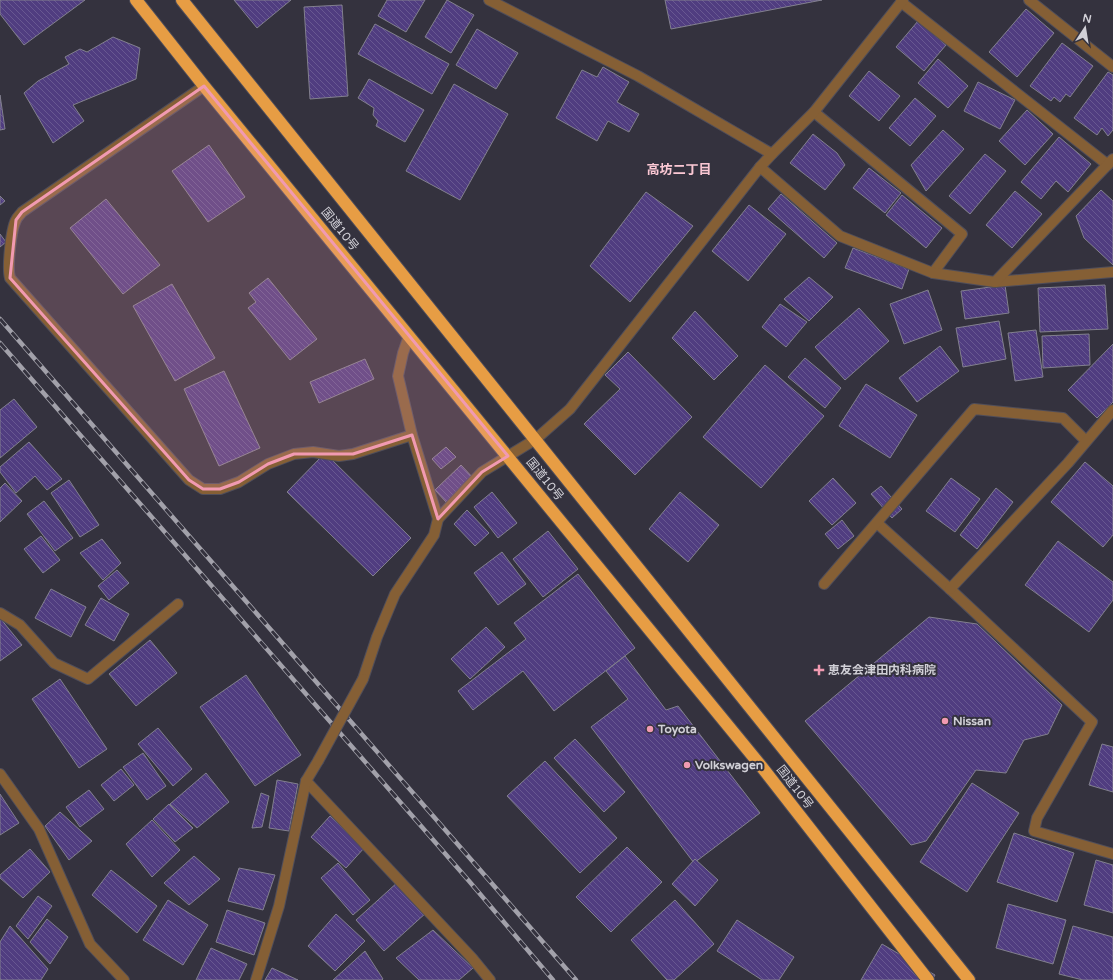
<svg xmlns="http://www.w3.org/2000/svg" width="1113" height="980" font-family="'Varela Round','Noto Sans JP',sans-serif">
  <style>
    .building { fill: url(#building-back-hatch); stroke: #82808e }
    .lines { fill: none; stroke-linecap: round; stroke-linejoin: round }
    .minor-casing { stroke: #504e5a; stroke-width: 12 }
    .highway-casing { stroke: #504e5a; stroke-width: 14 }
    .minor { stroke: #855f35; stroke-width: 10 }
    .highway { stroke: #e79d44; stroke-width: 12 }
    .rail-casing { stroke: #a2a1aa; stroke-width: 4.5 }
    .rail { stroke: #34323e; stroke-width: 3; stroke-dasharray: 9; stroke-linecap: butt }
    .minor-bridge-casing { stroke: #504e5a; stroke-width: 12; stroke-linecap: butt }
    .minor-bridge { stroke: #855f35; stroke-width: 10 }
    .marked { fill: #f19ab1; fill-opacity: 0.2; stroke: #f19ab1; stroke-width: 3; stroke-linejoin: round }
    .poi-dot { fill: #f19ab1; stroke: #34323e; stroke-width: 1.5 }
    .labels { text-anchor: middle; stroke-width: 4; stroke-linejoin: round; paint-order: stroke }
    .street-label { font-size: 12px; fill: #d1d0d7; stroke: #34323e }
    .poi-label { font-size: 12px; font-weight: bold; fill: #d1d0d7; stroke: #34323e; text-anchor: start }
    .neighbourhood-label { font-size: 13px; font-weight: bold; fill: #fac7d3; stroke: #34323e }
  </style>
  <defs>
    <pattern id="building-back-hatch" width="6" height="6" patternUnits="userSpaceOnUse"><rect width="6" height="6" fill="#503d80"/><path d="M-1 5l2 2M0 0l6 6M5-1l2 2" fill="none" stroke="#685891"/></pattern>
  </defs>
  <rect width="100%" height="100%" fill="#34323e"/>
  <g class="building">
    <path d="M0,0H85L24,45L0,14Z"/>
    <path d="M234,0H291L257,28Z"/>
    <path d="M387,0H425L406,32L378,16Z"/>
    <path d="M447,0L474,15L451,53L425,37Z"/>
    <path d="M665,0H822L671,29Z"/>
    <path d="M342,5L348,96L310,99L304,7Z"/>
    <path d="M1026,9L1054,33L1017,77L989,52Z"/>
    <path d="M918,21L946,45L924,71L896,47Z"/>
    <path d="M375,24L449,64L432,94L358,54Z"/>
    <path d="M477,29L518,53L496,89L456,65Z"/>
    <path d="M113,37L140,48L136,79L73,105L84,121L53,143L24,93L38,81L69,64L65,57L80,49L87,52Z"/>
    <path d="M1062,43L1093,66L1070,97L1066,94L1060,102L1054,97L1051,101L1030,86Z"/>
    <path d="M938,59L968,86L948,108L918,83Z"/>
    <path d="M603,67L629,82L617,102L639,114L629,132L608,121L597,141L556,118L582,70L597,77Z"/>
    <path d="M869,71L900,96L879,121L849,96Z"/>
    <path d="M1108,72L1113,75V130L1108,136L1102,128L1097,135L1074,118Z"/>
    <path d="M369,79L424,110L405,142L376,126L378,121L373,115L374,108L358,98Z"/>
    <path d="M978,82L1015,100L1000,129L964,111Z"/>
    <path d="M454,84L508,114L460,200L406,171Z"/>
    <path d="M0,95L5,129L0,130Z"/>
    <path d="M915,98L936,116L910,146L889,128Z"/>
    <path d="M1027,110L1053,134L1025,165L999,141Z"/>
    <path d="M943,130L964,149L926,191L911,165Z"/>
    <path d="M813,134L837,153L845,165L825,190L790,163Z"/>
    <path d="M1059,137L1091,164L1068,192L1056,181L1041,199L1021,182Z"/>
    <path d="M209,145L245,197L208,222L172,171Z"/>
    <path d="M985,154L1006,171L970,214L949,196Z"/>
    <path d="M869,168L901,193L885,213L853,188Z"/>
    <path d="M1101,190L1113,201V265L1084,238L1076,216Z"/>
    <path d="M1015,191L1042,214L1012,248L986,225Z"/>
    <path d="M646,192L693,226L630,302L590,266Z"/>
    <path d="M781,194L837,243L824,258L768,209Z"/>
    <path d="M902,195L942,228L926,248L886,215Z"/>
    <path d="M0,196L5,201L0,205Z"/>
    <path d="M106,199L160,265L123,294L70,228Z"/>
    <path d="M749,205L786,234L748,281L712,251Z"/>
    <path d="M0,234L6,242L0,247Z"/>
    <path d="M853,248L909,269L902,289L845,268Z"/>
    <path d="M809,277L833,297L809,321L784,299Z"/>
    <path d="M268,278L317,339L290,360L248,308L256,302L249,293Z"/>
    <path d="M172,284L215,358L175,381L133,306Z"/>
    <path d="M1005,285L1009,313L965,319L961,291Z"/>
    <path d="M1105,285L1108,329L1040,332L1038,288Z"/>
    <path d="M928,290L942,330L904,344L890,304Z"/>
    <path d="M780,304L807,322L786,347L762,327Z"/>
    <path d="M859,308L889,341L845,380L815,347Z"/>
    <path d="M695,311L738,356L714,380L672,338Z"/>
    <path d="M999,321L1006,359L963,367L956,328Z"/>
    <path d="M1036,330L1043,377L1015,381L1008,333Z"/>
    <path d="M1089,334L1090,365L1043,368L1042,336Z"/>
    <path d="M1113,344V402L1097,418L1068,390Z"/>
    <path d="M940,346L959,371L917,402L899,378Z"/>
    <path d="M628,352L692,417L635,475L584,424L620,389L605,375Z"/>
    <path d="M805,358L841,388L825,408L788,377Z"/>
    <path d="M365,359L374,379L319,403L310,382Z"/>
    <path d="M765,365L824,416L761,488L703,437Z"/>
    <path d="M224,371L260,448L219,466L184,389Z"/>
    <path d="M866,384L917,415L890,458L839,426Z"/>
    <path d="M14,399L37,427L0,458V410Z"/>
    <path d="M29,442L62,479L47,490L35,476L16,493L0,472V467Z"/>
    <path d="M446,447L456,457L441,469L432,459Z"/>
    <path d="M325,453L411,538L373,576L287,492Z"/>
    <path d="M1085,462L1113,486V535L1103,547L1051,502Z"/>
    <path d="M461,465L474,479L448,504L435,490Z"/>
    <path d="M833,478L856,503L832,525L809,501Z"/>
    <path d="M951,478L980,499L955,532L926,511Z"/>
    <path d="M69,480L99,525L80,537L51,493Z"/>
    <path d="M5,483L22,501L0,522V488Z"/>
    <path d="M881,486L902,509L892,518L871,494Z"/>
    <path d="M996,488L1013,502L977,549L960,535Z"/>
    <path d="M492,492L517,523L498,538L474,507Z"/>
    <path d="M680,492L719,525L688,562L649,529Z"/>
    <path d="M44,501L73,538L55,551L27,514Z"/>
    <path d="M467,510L489,533L475,546L454,524Z"/>
    <path d="M842,520L854,536L838,549L825,534Z"/>
    <path d="M548,531L578,569L543,597L513,559Z"/>
    <path d="M41,536L60,560L43,573L24,549Z"/>
    <path d="M102,539L121,563L103,580L80,553Z"/>
    <path d="M1058,541L1113,582V600L1089,632L1025,585Z"/>
    <path d="M502,552L526,584L498,605L474,573Z"/>
    <path d="M117,570L129,583L109,600L98,586Z"/>
    <path d="M578,574L635,648L554,711L523,671L473,710L458,691L526,639L514,623Z"/>
    <path d="M51,589L86,607L71,637L35,618Z"/>
    <path d="M101,598L129,614L114,641L85,625Z"/>
    <path d="M929,617L977,624L1062,705L1048,734L1024,740L1006,773L976,770L926,841L911,845L805,721Z"/>
    <path d="M0,618L22,645L0,661Z"/>
    <path d="M486,627L505,647L470,679L451,659Z"/>
    <path d="M150,640L177,673L136,706L109,674Z"/>
    <path d="M625,656L666,710L678,706L760,813L694,863L591,727L628,699L606,671Z"/>
    <path d="M246,675L301,755L255,786L200,707Z"/>
    <path d="M60,679L107,749L79,768L32,699Z"/>
    <path d="M158,728L192,769L173,786L138,744Z"/>
    <path d="M575,739L625,792L604,812L554,758Z"/>
    <path d="M1102,744L1113,747V792L1089,785Z"/>
    <path d="M143,753L166,786L147,800L123,767Z"/>
    <path d="M545,761L617,838L580,873L507,796Z"/>
    <path d="M121,769L134,785L114,801L101,785Z"/>
    <path d="M206,773L229,802L197,828L170,804Z"/>
    <path d="M277,780L298,784L289,831L269,828Z"/>
    <path d="M972,783L1019,813L967,892L920,862Z"/>
    <path d="M89,790L104,809L80,827L66,807Z"/>
    <path d="M261,793L269,796L262,827L252,828Z"/>
    <path d="M0,794L19,823L0,835Z"/>
    <path d="M169,804L193,828L175,842L153,819Z"/>
    <path d="M60,812L92,841L69,860L45,826Z"/>
    <path d="M330,816L365,847L346,868L311,837Z"/>
    <path d="M152,820L180,850L152,877L126,844Z"/>
    <path d="M1014,833L1074,853L1057,902L997,882Z"/>
    <path d="M627,847L662,882L611,932L576,897Z"/>
    <path d="M30,849L50,872L23,898L0,878V875Z"/>
    <path d="M194,856L220,879L189,905L164,883Z"/>
    <path d="M695,859L718,880L695,906L672,884Z"/>
    <path d="M1096,860L1113,865V913L1084,905Z"/>
    <path d="M338,863L370,900L353,915L321,878Z"/>
    <path d="M239,868L275,875L263,910L228,901Z"/>
    <path d="M111,870L157,906L137,933L92,895Z"/>
    <path d="M399,881L427,912L384,951L356,920Z"/>
    <path d="M38,896L52,906L28,939L16,926Z"/>
    <path d="M168,900L208,925L183,965L143,940Z"/>
    <path d="M675,900L714,944L674,980H667L631,940Z"/>
    <path d="M1008,904L1066,920L1053,964L996,948Z"/>
    <path d="M227,910L265,923L254,955L216,942Z"/>
    <path d="M336,914L365,941L335,971L308,946Z"/>
    <path d="M47,919L68,937L50,964L30,942Z"/>
    <path d="M737,920L794,957L779,980H762L717,951Z"/>
    <path d="M10,926L48,969L41,980H0V942Z"/>
    <path d="M1073,926L1113,937V980H1083L1059,974Z"/>
    <path d="M433,930L473,968L459,980H419L396,958Z"/>
    <path d="M882,944L935,975L932,980H861Z"/>
    <path d="M211,948L247,964L239,980H196Z"/>
    <path d="M365,951L383,979L382,980H333Z"/>
    <path d="M272,968L298,980H265Z"/>
  </g>
  <g class="lines">
    <g class="minor-casing">
      <g id="minor">
        <path d="M489,0L638,76L772,154"/>
        <path d="M1029,0L1113,67"/>
        <path d="M901,2L1108,165"/>
        <path d="M204,86L22,212C20,215 17,217 16,220C11,229 7,268 10,278L189,480L203,489H220L239,482L268,464L294,454L313,452L339,456L353,454L412,435"/>
        <path d="M814,112L962,234L933,273"/>
        <path d="M760,167L840,236L933,273L995,282L1113,272"/>
        <path d="M995,282L1113,159"/>
        <path d="M409,336L403,353L398,376L412,435L438,519"/>
        <path d="M877,523L950,589L1092,722L1037,818L1034,831L1113,854"/>
        <path d="M824,584L974,409L1063,418L1086,441"/>
        <path d="M950,589L1068,463L1113,410"/>
        <path d="M0,613L20,625L54,663L88,679L178,604"/>
        <path d="M363,679L377,637L395,594L434,535L438,519L482,472L536,439L570,409L760,167L772,154L814,112L903,0"/>
        <path d="M0,774L39,829L90,944L124,980"/>
        <path d="M306,781L472,958L490,980"/>
        <path d="M256,980L279,906L306,781L318,761"/>
      </g>
    </g>
    <g class="highway-casing">
      <g id="highway">
        <path d="M136,0L204,86L761,766L928,980"/>
        <path d="M182,0L969,980"/>
      </g>
    </g>
    <use href="#minor" class="minor"/>
    <use href="#highway" class="highway"/>
    <g class="rail-casing">
      <g id="rail">
        <path d="M0,319L576,980"/>
        <path d="M0,343L469,881L553,980"/>
      </g>
    </g>
    <use href="#rail" class="rail"/>
    <g class="minor-bridge-casing">
      <path id="minor-bridge" d="M318,761L363,679"/>
    </g>
    <use href="#minor-bridge" class="minor-bridge"/>
  </g>
  <path class="marked" d="M204,86L508,456L482,472L438,519L412,435L353,454H294L268,464L239,482L220,489H203L189,480L10,278L16,220L22,212Z"/>
  <g class="poi-dot">
    <path d="M817 664h4v4h4v4h-4v4h-4v-4h-4v-4h4z"/>
    <circle cx="945" cy="721" r="4"/>
    <circle cx="650" cy="729" r="4"/>
    <circle cx="687" cy="765" r="4"/>
  </g>
  <g class="labels">
    <g class="street-label">
      <text transform="translate(340 229) rotate(51)" y="4">国道10号</text>
      <text transform="translate(545 479) rotate(51)" y="4">国道10号</text>
      <text transform="translate(795 787) rotate(52)" y="4">国道10号</text>
    </g>
    <g class="poi-label">
      <text x="828" y="674">恵友会津田内科病院</text>
      <text x="953" y="725">Nissan</text>
      <text x="658" y="733">Toyota</text>
      <text x="695" y="769">Volkswagen</text>
    </g>
    <g class="neighbourhood-label">
      <text x="679" y="174">高坊二丁目</text>
    </g>
  </g>
  <g transform="translate(1085 28) rotate(12)" stroke="#34323e" stroke-width="3" paint-order="stroke">
  <path d="M0-3L7 15L0 10L-7 15Z" fill="#d1d0d7"/>
  <text y="-6" font-size="11" font-weight="bold" text-anchor="middle" fill="#d1d0d7">N</text>
  </g>
</svg>
